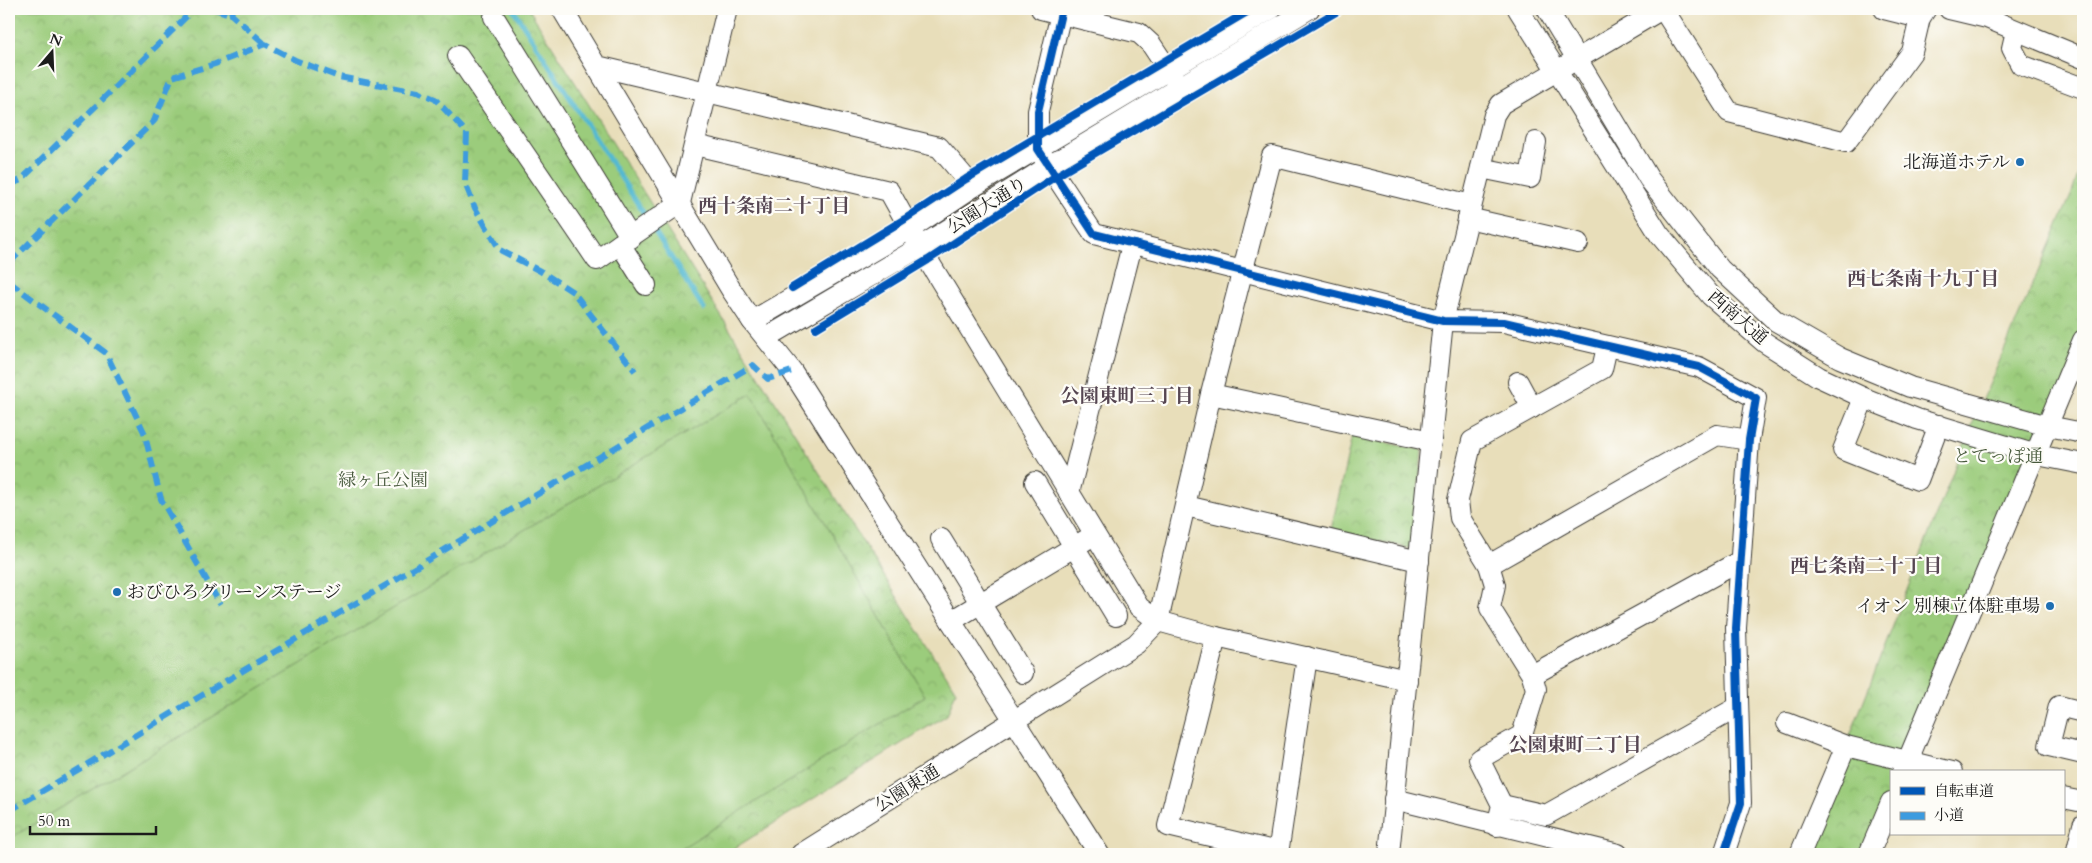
<svg xmlns="http://www.w3.org/2000/svg" width="2092" height="863" font-family="Cardo,'Noto Serif JP',serif">
  <style>
    .park { fill: url(#park-crowns); stroke: #5c744c }
    .pitch { fill: #9bcc7b; stroke: #5c744c }
    .lines { fill: none; stroke-linecap: round; stroke-linejoin: round }
    .stream { stroke: #53b9d1; stroke-width: 5 }
    .minor-casing { stroke: #3b3934; stroke-width: 22 }
    .minor { stroke: #fff; stroke-width: 20 }
    .quiet { stroke: #3c9bdf; stroke-width: 6; stroke-dasharray: 12 6; stroke-linecap: butt }
    .cycleway-casing { stroke: #fdfcf7; stroke-width: 11 }
    .cycleway { stroke: #0057b8; stroke-width: 8 }
    .poi-dot { fill: #1f6fb2; stroke: #fdfcf7; stroke-width: 2 }
    .labels { text-anchor: middle; stroke-width: 4.5; stroke-linejoin: round; paint-order: stroke }
    .poi-label { font-size: 18px; fill: #1c1c1c; stroke: #fdfcf7; text-anchor: end }
    .street-label { font-size: 18px; fill: #1c1c1c; stroke: #fdfcf7 }
    .park-label { font-size: 18px; fill: #485a3d; stroke: #fdfcf7 }
    .neighbourhood-label { font-size: 19px; font-weight: bold; fill: #564652; stroke: #fdfcf7 }
  </style>
  <defs>
    <pattern id="park-crowns" width="20" height="18" patternUnits="userSpaceOnUse" patternTransform="scale(1.25)"><rect width="20" height="18" fill="#9bcc7b"/><path d="M2 6a3 3 0 1 1 6 0M12 15a3 3 0 1 1 6 0" fill="none" stroke="#85af6a"/></pattern>
  </defs>
  <rect width="100%" height="100%" fill="#fdfcf7"/>
  <filter id="ink" filterUnits="userSpaceOnUse"><feTurbulence type="fractalNoise" baseFrequency=".02" numOctaves="2"/><feDisplacementMap in="SourceGraphic" scale="10" xChannelSelector="R" yChannelSelector="G"/><feConvolveMatrix kernelMatrix="1 2 1 2 8 2 1 2 1" color-interpolation-filters="sRGB"/></filter>
  <filter id="wash" filterUnits="userSpaceOnUse"><feTurbulence type="fractalNoise" baseFrequency=".0096" numOctaves="4" result="noise"/><feDisplacementMap in="SourceGraphic" scale="20" xChannelSelector="R" yChannelSelector="G"/><feGaussianBlur stdDeviation="1.12" result="paint"/><feColorMatrix in="noise" values="0 0 0 0 0 0 0 0 0 0 0 0 0 0 0 0 0 1.4 0 .05"/><feComposite in="paint" operator="in"/></filter>
  <g filter="url(#wash)">
    <rect width="100%" height="100%" fill="#e8deba"/>
    <g class="park">
      <path d="M9,9H529L956,691L947,715L725,854H9Z"/>
      <path d="M2083,159V340L1903,772H1891V802L1869,854H1800L1846,746L1968,434L2072,193Z"/>
      <path d="M1352,436L1422,450L1413,549L1331,530Z"/>
    </g>
    <path class="pitch" d="M751,394L925,696L672,854H9V839Z"/>
    <g class="lines">
      <g class="stream">
        <path d="M513,9L648,220"/>
        <path d="M652,227L704,309"/>
      </g>
    </g>
  </g>
  <g filter="url(#ink)">
    <g class="lines">
      <g class="minor-casing">
        <g id="minor">
          <path d="M562,9L732,291L752,321L792,371L1099,854"/>
          <path d="M1041,9L1139,33L1151,44L1175,80"/>
          <path d="M1062,9L1038,111V149L1094,234L1443,321L1504,322L1699,367L1756,398L1749,440L1736,628L1741,803L1724,854"/>
          <path d="M1518,9L1659,234L1711,296L1764,342L1819,377L1864,398L1917,419L2037,455L2083,464"/>
          <path d="M1547,9L1649,179L1720,269L1776,321L1840,358L1910,387L2048,426L2083,433"/>
          <path d="M1663,9L1729,112L1846,142L1912,52L1920,18L1926,9"/>
          <path d="M1884,9L1920,18"/>
          <path d="M1949,9L1987,18L2083,58"/>
          <path d="M494,17L631,238"/>
          <path d="M2016,31L2012,48L2021,65L2083,88"/>
          <path d="M458,56L597,260L620,244"/>
          <path d="M597,66L939,147L973,187"/>
          <path d="M695,145L889,191L920,247L1139,607L1158,621L1216,637L1407,680"/>
          <path d="M1481,168L1530,178L1536,142"/>
          <path d="M1468,218L1578,243"/>
          <path d="M646,285L620,244L680,203L727,9"/>
          <path d="M752,321L910,229L973,187L1271,9"/>
          <path d="M766,338L920,247L1049,166L1309,9"/>
          <path d="M1518,382L1532,408"/>
          <path d="M1211,394L1431,441"/>
          <path d="M1864,398L1843,450L1918,480L1939,425"/>
          <path d="M1035,482L1116,616"/>
          <path d="M1069,493L1132,245"/>
          <path d="M1186,506L1419,561"/>
          <path d="M941,539L1023,673"/>
          <path d="M1489,565L1717,435L1749,440"/>
          <path d="M951,621L1094,535"/>
          <path d="M1216,637L1168,826L1278,852"/>
          <path d="M1532,675L1740,561"/>
          <path d="M2083,712L2059,706L2049,746L2083,754"/>
          <path d="M1787,723L1846,746"/>
          <path d="M1903,772L2083,340"/>
          <path d="M2063,798L2083,802"/>
          <path d="M1394,799L1618,854"/>
          <path d="M1502,805L1546,815L1738,707"/>
          <path d="M1497,826L1502,805L1479,759L1522,735L1536,689L1532,675L1490,608L1495,585L1489,565L1460,518L1458,500L1472,441L1602,369L1607,347"/>
          <path d="M801,854L1136,644L1158,621L1211,394L1272,156L1471,205"/>
          <path d="M1278,854L1307,657"/>
          <path d="M1389,854L1443,321L1494,115L1501,104L1662,9"/>
          <path d="M1800,854L1846,746L1952,772"/>
          <path d="M1869,854L1891,802"/>
          <path d="M2076,854L2083,825"/>
        </g>
      </g>
      <use href="#minor" class="minor"/>
      <g class="quiet">
        <path d="M215,9L232,15"/>
        <path d="M231,9L232,15L265,44"/>
        <path d="M9,185L21,180L194,9"/>
        <path d="M9,263L154,121L172,77L215,64L265,44L295,60L339,77L418,92L435,99L467,133L465,183L475,208L500,250L540,271L573,292L635,371"/>
        <path d="M9,282L106,353L144,432L161,499L220,604"/>
        <path d="M9,811L753,365L768,379L792,371"/>
      </g>
      <g class="cycleway-casing">
        <g id="cycleway">
          <path d="M1062,9L1038,111V149L1094,234L1443,321L1504,322L1699,367L1756,398L1749,440L1736,628L1741,803L1724,854"/>
          <path d="M792,288L905,219L966,179L1252,9"/>
          <path d="M816,328L928,260L1056,176L1341,9"/>
        </g>
      </g>
      <use href="#cycleway" class="cycleway"/>
    </g>
  </g>
  <g class="poi-dot">
    <circle cx="2020" cy="162" r="5"/>
    <circle cx="117" cy="592" r="5"/>
    <circle cx="2050" cy="606" r="5"/>
  </g>
  <g class="labels">
    <g class="poi-label">
      <text x="2010" y="168">北海道ホテル</text>
      <text x="127" y="598" text-anchor="start">おびひろグリーンステージ</text>
      <text x="2040" y="612">イオン 別棟立体駐車場</text>
    </g>
    <g class="street-label">
      <text transform="translate(987 205) rotate(-32)" y="6">公園大通り</text>
      <text transform="translate(1738 317) rotate(41)" y="6">西南大通</text>
      <text transform="translate(907 788) rotate(-32)" y="6">公園東通</text>
    </g>
    <g class="park-label">
      <text x="1998" y="462">とてっぽ通</text>
      <text x="383" y="486">緑ヶ丘公園</text>
    </g>
    <g class="neighbourhood-label">
      <text x="774" y="212">西十条南二十丁目</text>
      <text x="1923" y="285">西七条南十九丁目</text>
      <text x="1127" y="402">公園東町三丁目</text>
      <text x="1866" y="572">西七条南二十丁目</text>
      <text x="1575" y="751">公園東町二丁目</text>
    </g>
  </g>
  <rect width="2092" height="863" fill="none" stroke="#fdfcf7" stroke-width="30"/>
  <rect x="1890" y="770" width="175" height="65" fill="#fdfcf7" stroke="#a3a29f"/>
  <rect x="1900" y="787" width="25" height="8" fill="#0057b8" stroke="#a3a29f"/>
  <text x="1934" y="796" font-size="15" fill="#1c1c1c">自転車道</text>
  <rect x="1900" y="812" width="25" height="8" fill="#3c9bdf" stroke="#a3a29f"/>
  <text x="1934" y="820" font-size="15" fill="#1c1c1c">小道</text>
  <g transform="translate(52 52) rotate(19)" stroke="#fdfcf7" stroke-width="4" paint-order="stroke">
  <path d="M0-4L9 19L0 12L-9 19Z" fill="#1c1c1c"/>
  <text y="-8" font-size="14" font-weight="bold" text-anchor="middle" fill="#1c1c1c">N</text>
  </g>
  <path d="M30 826v8h126v-8" fill="none" stroke="#1c1c1c" stroke-width="2.5"/>
  <text x="38" y="826" font-size="15" fill="#1c1c1c" stroke="#fdfcf7" stroke-width="4" paint-order="stroke">50 m</text>
</svg>
